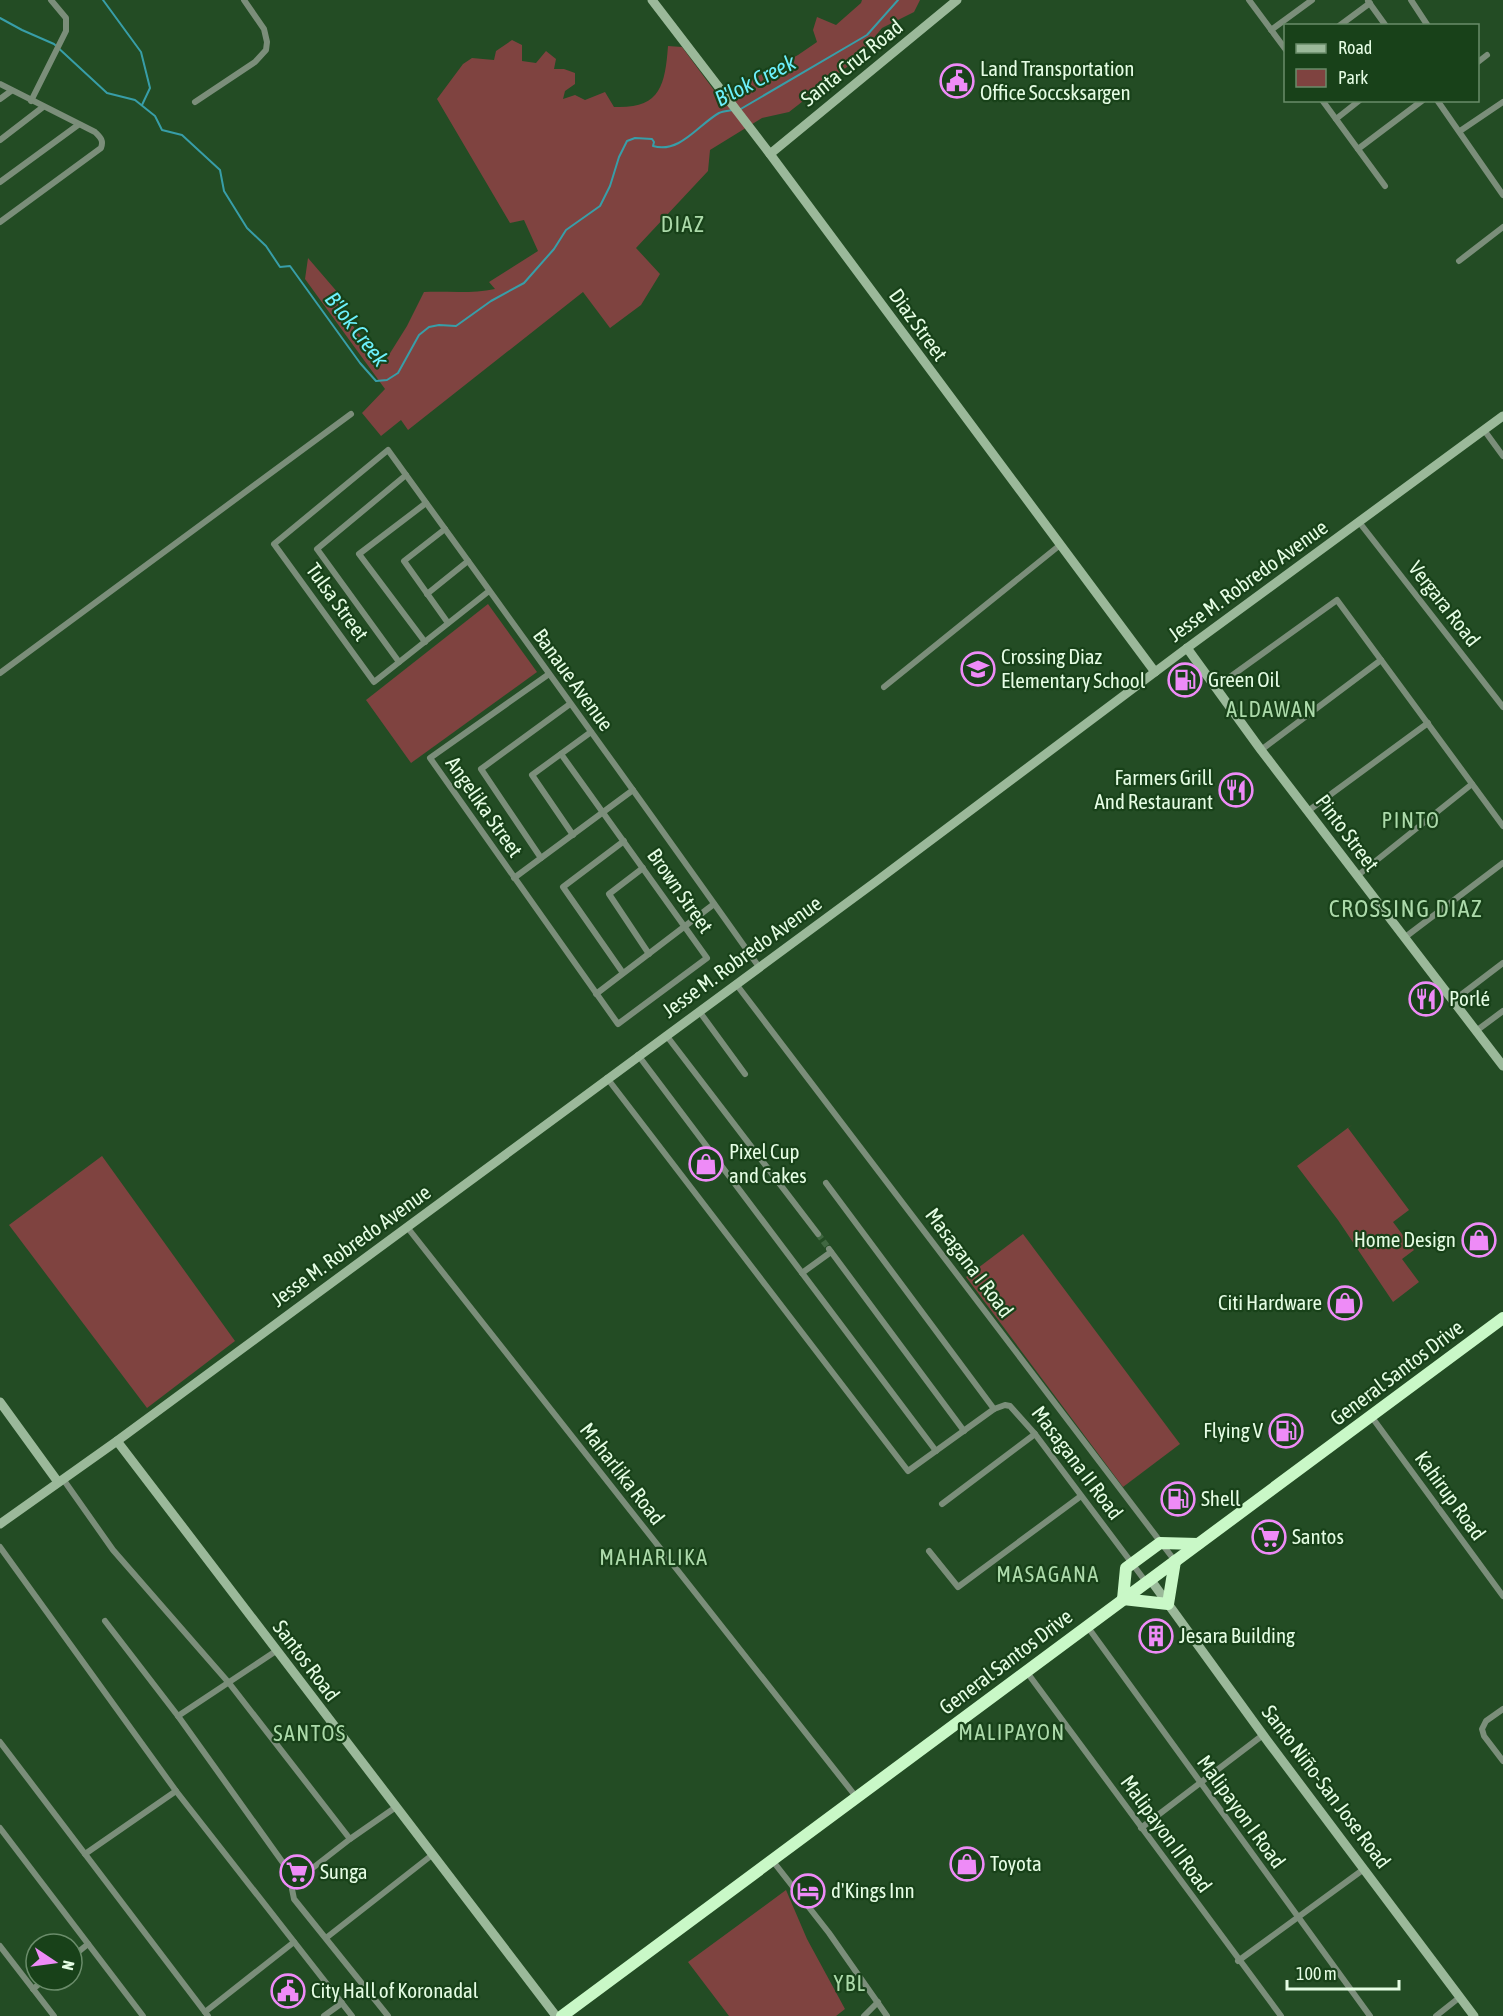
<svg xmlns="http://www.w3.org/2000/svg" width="1503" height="2016" font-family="'Asap Condensed',sans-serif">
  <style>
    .green { fill: #7f4340 }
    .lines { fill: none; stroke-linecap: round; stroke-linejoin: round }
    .stream { stroke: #389ea8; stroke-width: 2 }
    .street-tunnel { stroke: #406741; stroke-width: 6; stroke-dasharray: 6 3; stroke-linecap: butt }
    .street { stroke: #7b8e7a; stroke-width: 6 }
    .secondary { stroke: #9bb99a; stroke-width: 9 }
    .highway { stroke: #c9f8c7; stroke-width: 12 }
    .labels { text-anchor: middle; stroke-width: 4.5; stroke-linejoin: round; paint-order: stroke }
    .street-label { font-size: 21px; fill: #e5fde4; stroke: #184119 }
    .poi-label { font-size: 21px; fill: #e5fde4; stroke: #184119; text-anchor: start }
    .water-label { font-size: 22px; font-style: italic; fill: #6cf1fd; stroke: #184119 }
    .neighbourhood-label { font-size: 22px; letter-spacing: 1.5px; fill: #acdaaa; stroke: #184119 }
    .quarter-label { font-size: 24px; letter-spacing: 1.5px; fill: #acdaaa; stroke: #184119 }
  </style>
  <rect width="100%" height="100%" fill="#234c24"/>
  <g class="green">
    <path d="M862,0H920L914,12L882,28L856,60L789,112L762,118L710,150L708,171L636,248L660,274L641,305L610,328L583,292L408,430L401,420L381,436L362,413L385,389L305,279L308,258L345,301L346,317L377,357L387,358L407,326L424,292C447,291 472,294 495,289L489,282L538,251L524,220L510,223L437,99L463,64L472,58L494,60L496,51L512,40L522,45V61L536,63L546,51L556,59L554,69H564L575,73V84L565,91L563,99L575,95L585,100L605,92L614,107C660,109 665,86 668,46L682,47L719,97L798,55L817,42L813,30L817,17L836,25L861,3Z"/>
    <path d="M488,604L537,672L411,763L366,700Z"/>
    <path d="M1353,1124L1348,1128L1409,1210L1393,1222L1414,1250L1402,1259L1419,1282L1393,1302L1338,1220L1297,1166Z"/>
    <path d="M102,1156L235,1341L147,1408L9,1225Z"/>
    <path d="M1023,1234L1180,1444L1123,1487L966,1277Z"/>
    <path d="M786,1890L807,1939L845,2009L836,2016H729L688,1962Z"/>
  </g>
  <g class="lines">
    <g class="stream">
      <path d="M103,0L141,52L150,88L142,105"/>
      <path d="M0,18L22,30L54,44L107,93L135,100L155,116L162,130L182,135L220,170L224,191L247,228L266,246L280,267L290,266L360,363L376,381L387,380L398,373L419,335L429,327L439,325L456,326L491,301L524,283L554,249L566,230L600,206L610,186L619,157L627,141L635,138L652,139L654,142L653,146C680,154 699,124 719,113C723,111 728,111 733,110"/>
      <path d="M739,110L867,35L898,0"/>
    </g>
    <path class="street-tunnel" d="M818,1234L829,1249"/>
    <g class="street">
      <path d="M1249,0L1286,50"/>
      <path d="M1411,0L1428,26"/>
      <path d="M1368,1L1386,26"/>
      <path d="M1339,26L1370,3"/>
      <path d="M1271,30L1312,0"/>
      <path d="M1478,62L1487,55"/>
      <path d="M0,84L95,132C100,137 104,140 101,148L0,222"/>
      <path d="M0,99L11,91"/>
      <path d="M1322,100L1385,186"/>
      <path d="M1437,100L1503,195"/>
      <path d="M31,101L66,31V18L51,0"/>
      <path d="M195,102L255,62L266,50L267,42L264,29L244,0"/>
      <path d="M1336,119L1360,100"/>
      <path d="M1460,131L1503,102"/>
      <path d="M0,140L43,107"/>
      <path d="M1358,149L1423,100"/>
      <path d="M0,182L78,125"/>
      <path d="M1459,261L1503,227"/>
      <path d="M1484,430L1503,456"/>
      <path d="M1359,522L1503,707"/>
      <path d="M445,529L404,561L448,623"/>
      <path d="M489,591L374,682L274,544L388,450C512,622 637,794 759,967"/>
      <path d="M427,594L468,561"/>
      <path d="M425,642L359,554L426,503"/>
      <path d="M399,662L317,549L406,475"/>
      <path d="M0,673L351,414"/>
      <path d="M549,674L430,758L618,1024L707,958L561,754"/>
      <path d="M884,687L1060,545"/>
      <path d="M1216,687L1337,600L1503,826"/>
      <path d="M1261,750L1381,660"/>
      <path d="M1308,811L1428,723"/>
      <path d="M573,835L532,775L591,732"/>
      <path d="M541,858L481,769L570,704"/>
      <path d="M643,868L609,894L649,954"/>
      <path d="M1357,876L1472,784"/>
      <path d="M514,878L633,790"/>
      <path d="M1404,938L1503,863"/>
      <path d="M623,973L563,887L624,841"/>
      <path d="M736,984L1175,1561"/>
      <path d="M596,994L714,904"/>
      <path d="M1453,1001L1503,963"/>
      <path d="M699,1011L745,1074"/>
      <path d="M1476,1031L1503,1011"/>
      <path d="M666,1035L818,1234"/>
      <path d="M638,1055L936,1451"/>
      <path d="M607,1078L908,1471L994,1409L1005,1405L1010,1406L1035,1434L1146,1582"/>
      <path d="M826,1183L994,1409"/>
      <path d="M407,1227L857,1798"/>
      <path d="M829,1249L964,1431"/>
      <path d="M802,1273L831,1252"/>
      <path d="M1371,1416L1503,1596"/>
      <path d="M63,1479L113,1550L229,1683L350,1839"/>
      <path d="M942,1504L1035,1434"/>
      <path d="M0,1547L176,1791L352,2016"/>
      <path d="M929,1551L958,1587L1081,1496"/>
      <path d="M105,1621L178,1716L296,1881L350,1839L396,1807"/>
      <path d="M1087,1626L1370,2016"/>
      <path d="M1026,1671L1281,2016"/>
      <path d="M1503,1709L1486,1721L1482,1729L1484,1736L1503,1761"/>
      <path d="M178,1716L276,1651"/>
      <path d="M0,1742L208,2016"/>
      <path d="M0,1828L143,2016"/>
      <path d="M1141,1828L1263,1735"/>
      <path d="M85,1854L176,1791"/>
      <path d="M772,1860L829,1933L887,2016"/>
      <path d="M296,1881L292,1889L294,1899L388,2016"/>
      <path d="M326,1938L432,1855"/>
      <path d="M0,1946L54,2016"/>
      <path d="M72,1957L88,1944"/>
      <path d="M1238,1961L1364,1869"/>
      <path d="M33,1989L44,1980"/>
      <path d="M205,2012L294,1942"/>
      <path d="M324,2016L342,2003"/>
      <path d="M864,2016L878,2002"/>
      <path d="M1436,2016L1460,1997"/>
    </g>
    <g class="secondary">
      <path d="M652,0L770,154L1155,672"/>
      <path d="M770,154L957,0"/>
      <path d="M1187,648L1261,750L1503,1066"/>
      <path d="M0,1402L58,1482"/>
      <path d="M117,1441L556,2016"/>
      <path d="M0,1524L117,1441L878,880L1187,648L1503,416"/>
      <path d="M1150,1579L1269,1743L1474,2016"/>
    </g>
    <g class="highway">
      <path d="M1123,1599L1126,1568L1160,1543L1198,1544"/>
      <path d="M1123,1599L1168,1604L1175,1561"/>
      <path d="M562,2016L1503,1318"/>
    </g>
  </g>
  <defs>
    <g id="civic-ring" transform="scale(1.725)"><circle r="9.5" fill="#184119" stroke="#ee8bf7" stroke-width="1.5"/><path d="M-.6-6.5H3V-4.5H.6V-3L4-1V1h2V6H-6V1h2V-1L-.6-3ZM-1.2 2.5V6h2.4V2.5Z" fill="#ee8bf7"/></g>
    <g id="school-ring" transform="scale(1.725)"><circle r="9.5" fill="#184119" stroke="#ee8bf7" stroke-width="1.5"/><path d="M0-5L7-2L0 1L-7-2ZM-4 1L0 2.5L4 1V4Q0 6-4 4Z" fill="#ee8bf7"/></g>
    <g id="fuel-ring" transform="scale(1.725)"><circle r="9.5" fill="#184119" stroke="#ee8bf7" stroke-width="1.5"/><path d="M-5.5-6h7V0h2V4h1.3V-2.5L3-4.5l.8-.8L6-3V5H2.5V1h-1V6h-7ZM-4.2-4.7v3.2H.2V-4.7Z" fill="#ee8bf7"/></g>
    <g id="restaurant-ring" transform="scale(1.725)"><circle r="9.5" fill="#184119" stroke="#ee8bf7" stroke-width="1.5"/><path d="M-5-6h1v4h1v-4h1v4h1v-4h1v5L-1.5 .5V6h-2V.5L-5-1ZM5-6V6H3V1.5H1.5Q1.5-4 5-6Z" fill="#ee8bf7"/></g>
    <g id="shop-ring" transform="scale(1.725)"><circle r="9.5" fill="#184119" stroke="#ee8bf7" stroke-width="1.5"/><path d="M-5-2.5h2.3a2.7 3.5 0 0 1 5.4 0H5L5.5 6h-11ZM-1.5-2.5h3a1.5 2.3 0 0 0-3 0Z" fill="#ee8bf7"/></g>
    <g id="supermarket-ring" transform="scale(1.725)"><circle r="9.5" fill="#184119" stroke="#ee8bf7" stroke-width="1.5"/><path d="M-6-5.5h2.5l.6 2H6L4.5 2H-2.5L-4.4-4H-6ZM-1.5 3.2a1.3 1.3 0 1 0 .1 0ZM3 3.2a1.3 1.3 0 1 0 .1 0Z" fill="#ee8bf7"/></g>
    <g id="building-ring" transform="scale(1.725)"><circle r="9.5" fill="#184119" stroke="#ee8bf7" stroke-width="1.5"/><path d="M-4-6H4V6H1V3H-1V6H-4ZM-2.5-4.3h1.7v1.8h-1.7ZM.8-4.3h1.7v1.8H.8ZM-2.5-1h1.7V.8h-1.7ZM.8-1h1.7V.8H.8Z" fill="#ee8bf7"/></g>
    <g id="hotel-ring" transform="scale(1.725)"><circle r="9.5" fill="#184119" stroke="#ee8bf7" stroke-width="1.5"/><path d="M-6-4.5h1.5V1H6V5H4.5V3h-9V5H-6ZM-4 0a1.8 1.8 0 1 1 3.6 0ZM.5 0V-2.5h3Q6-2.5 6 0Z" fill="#ee8bf7"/></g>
  </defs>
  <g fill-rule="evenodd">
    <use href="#civic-ring" x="957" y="81"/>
    <use href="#school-ring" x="978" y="669"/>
    <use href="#fuel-ring" x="1185" y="680"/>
    <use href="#restaurant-ring" x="1236" y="790"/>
    <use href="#restaurant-ring" x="1426" y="999"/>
    <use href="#shop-ring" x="706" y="1164"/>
    <use href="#shop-ring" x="1479" y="1240"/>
    <use href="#shop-ring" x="1345" y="1303"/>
    <use href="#fuel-ring" x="1286" y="1431"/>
    <use href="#fuel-ring" x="1178" y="1499"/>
    <use href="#supermarket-ring" x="1269" y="1537"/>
    <use href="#building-ring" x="1156" y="1636"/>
    <use href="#shop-ring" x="967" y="1864"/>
    <use href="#supermarket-ring" x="297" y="1872"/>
    <use href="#hotel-ring" x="808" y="1891"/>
    <use href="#civic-ring" x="288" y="1991"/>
  </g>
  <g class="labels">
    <g class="street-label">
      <text transform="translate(852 63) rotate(-39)" y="7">Santa Cruz Road</text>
      <text transform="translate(918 325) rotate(54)" y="7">Diaz Street</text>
      <text transform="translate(1248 581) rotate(-36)" y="7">Jesse M. Robredo Avenue</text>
      <text transform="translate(337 602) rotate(54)" y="7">Tulsa Street</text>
      <text transform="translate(1444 604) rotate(52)" y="7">Vergara Road</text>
      <text transform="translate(573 680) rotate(54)" y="7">Banaue Avenue</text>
      <text transform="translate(484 807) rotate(55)" y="7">Angelika Street</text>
      <text transform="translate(1347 833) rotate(53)" y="7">Pinto Street</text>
      <text transform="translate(680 891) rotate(55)" y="7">Brown Street</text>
      <text transform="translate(742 957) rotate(-36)" y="7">Jesse M. Robredo Avenue</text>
      <text transform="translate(351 1246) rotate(-36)" y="7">Jesse M. Robredo Avenue</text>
      <text transform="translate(969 1263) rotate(53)" y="7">Masagana I Road</text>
      <text transform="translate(1397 1373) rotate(-37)" y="7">General Santos Drive</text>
      <text transform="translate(1077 1463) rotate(53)" y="7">Masagana II Road</text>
      <text transform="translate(622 1474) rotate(52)" y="7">Maharlika Road</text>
      <text transform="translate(1450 1496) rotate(54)" y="7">Kahirup Road</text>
      <text transform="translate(306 1661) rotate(53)" y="7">Santos Road</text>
      <text transform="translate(1006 1662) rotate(-37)" y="7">General Santos Drive</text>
      <text transform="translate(1326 1787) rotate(53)" y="7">Santo Niño-San Jose Road</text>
      <text transform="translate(1241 1812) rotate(54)" y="7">Malipayon I Road</text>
      <text transform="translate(1166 1834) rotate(54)" y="7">Malipayon II Road</text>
    </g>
    <g class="poi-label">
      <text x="980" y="76">Land Transportation<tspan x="980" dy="24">Office Soccsksargen</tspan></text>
      <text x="1001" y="664">Crossing Diaz<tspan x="1001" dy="24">Elementary School</tspan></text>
      <text x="1208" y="687">Green Oil</text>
      <text x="1213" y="785" text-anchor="end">Farmers Grill<tspan x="1213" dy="24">And Restaurant</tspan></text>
      <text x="1449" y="1006">Porlé</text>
      <text x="729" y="1159">Pixel Cup<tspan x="729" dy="24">and Cakes</tspan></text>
      <text x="1456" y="1247" text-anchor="end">Home Design</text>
      <text x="1322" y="1310" text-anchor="end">Citi Hardware</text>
      <text x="1263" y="1438" text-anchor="end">Flying V</text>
      <text x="1201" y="1506">Shell</text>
      <text x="1292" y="1544">Santos</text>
      <text x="1179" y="1643">Jesara Building</text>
      <text x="990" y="1871">Toyota</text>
      <text x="320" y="1879">Sunga</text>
      <text x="831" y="1898">d'Kings Inn</text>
      <text x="311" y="1998">City Hall of Koronadal</text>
    </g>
    <g class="water-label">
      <text transform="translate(755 80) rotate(-27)" y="8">B'lok Creek</text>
      <text transform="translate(357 329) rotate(52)" y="8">B'lok Creek</text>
    </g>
    <g class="neighbourhood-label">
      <text x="683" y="232">DIAZ</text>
      <text x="1272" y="717">ALDAWAN</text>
      <text x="1411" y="828">PINTO</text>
      <text x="654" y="1565">MAHARLIKA</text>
      <text x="1048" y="1582">MASAGANA</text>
      <text x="1012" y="1740">MALIPAYON</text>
      <text x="310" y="1741">SANTOS</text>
      <text x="850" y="1991">YBL</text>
    </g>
    <g class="quarter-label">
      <text x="1406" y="917">CROSSING DIAZ</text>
    </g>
  </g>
  <rect x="1284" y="24" width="195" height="78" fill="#184119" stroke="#6a8c6a" stroke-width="1.5"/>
  <rect x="1296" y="44" width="30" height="9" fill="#9bb99a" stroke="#6a8c6a" stroke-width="1.5"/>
  <text x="1338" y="54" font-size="18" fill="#e5fde4">Road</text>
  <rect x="1296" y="69" width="30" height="18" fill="#7f4340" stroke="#6a8c6a" stroke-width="1.5"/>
  <text x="1338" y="84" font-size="18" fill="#e5fde4">Park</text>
  <g transform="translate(54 1962) rotate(103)"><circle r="28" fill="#184119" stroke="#6a8c6a" stroke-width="1.5"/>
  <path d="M0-4.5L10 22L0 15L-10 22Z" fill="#ee8bf7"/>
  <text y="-9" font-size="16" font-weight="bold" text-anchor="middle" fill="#e5fde4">N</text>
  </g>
  <path d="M1287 1980v9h112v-9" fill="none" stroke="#e5fde4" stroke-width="3"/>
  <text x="1296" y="1980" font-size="18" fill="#e5fde4" stroke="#184119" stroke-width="4.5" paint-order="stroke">100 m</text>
</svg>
